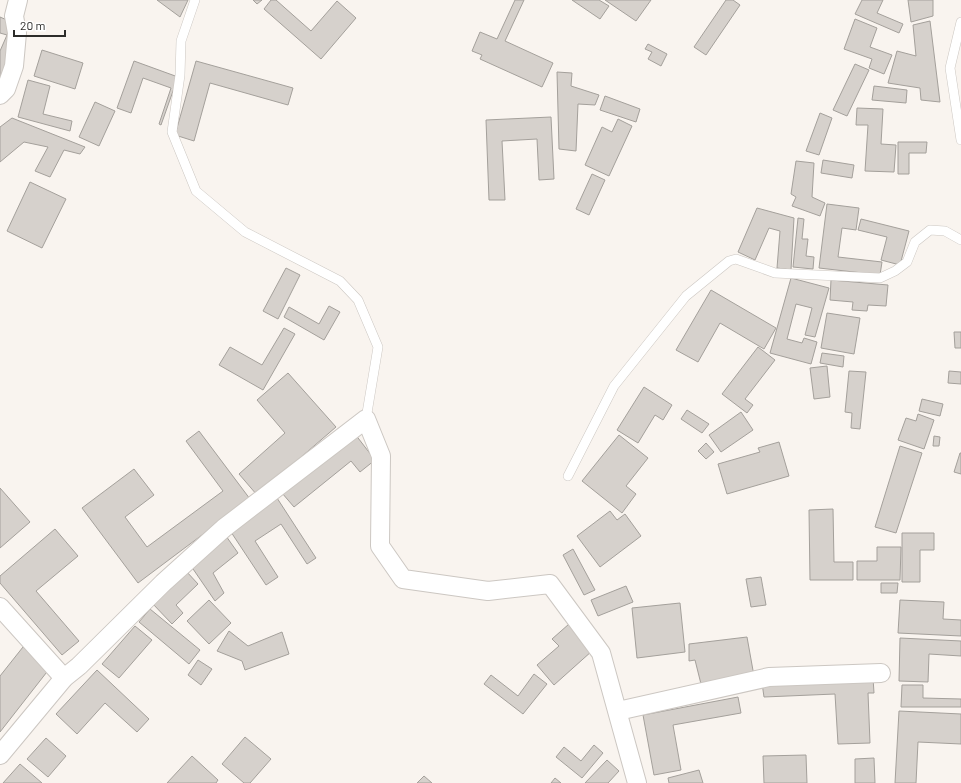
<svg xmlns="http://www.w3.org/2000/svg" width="961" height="783" font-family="Barlow,sans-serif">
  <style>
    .building { fill: #d6d1cc; stroke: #a4a09b }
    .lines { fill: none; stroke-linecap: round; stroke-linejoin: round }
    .lane-casing { stroke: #ccc7c2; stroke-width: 10 }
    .street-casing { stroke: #ccc7c2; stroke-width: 20 }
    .lane { stroke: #fff; stroke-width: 9 }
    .street { stroke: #fff; stroke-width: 18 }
  </style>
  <rect width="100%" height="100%" fill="#f9f4ef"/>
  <g class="building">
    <path d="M157,0H188L180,17Z"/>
    <path d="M253,0H262L257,4Z"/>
    <path d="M271,0H276L311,31L337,1L356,18L321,59L264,9Z"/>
    <path d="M515,0H524L505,41L553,63L542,87L480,59L482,55L472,51L480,32L497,39Z"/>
    <path d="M572,0H599L609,6L600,19Z"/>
    <path d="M605,0H651L636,21Z"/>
    <path d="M726,0H733L740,5L706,55L694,47Z"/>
    <path d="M862,0H883L877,13L903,24L899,33L855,14Z"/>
    <path d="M908,0H933V16L911,22Z"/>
    <path d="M0,17L23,27L8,79L0,76V51L7,35L0,33Z"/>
    <path d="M855,19L877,28L870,47L892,55L884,74L869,68L872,59L844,49Z"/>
    <path d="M930,21L940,102L921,100L920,88L888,83L897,51L916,56L913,25Z"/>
    <path d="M648,44L667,54L661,66L648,59L652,52L645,49Z"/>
    <path d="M42,50L83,63L75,89L34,76Z"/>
    <path d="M134,61L178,77L161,125L159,124L171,88L143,78L131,113L117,108Z"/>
    <path d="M196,61L293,88L288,105L210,83L194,141L175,135Z"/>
    <path d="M855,64L869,70L847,116L833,110Z"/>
    <path d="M557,72L572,73L571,86L599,95L595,105L578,104L576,151L559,149Z"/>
    <path d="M28,80L50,86L43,114L72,121L70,131L18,117Z"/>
    <path d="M874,86L907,90L906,103L872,100Z"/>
    <path d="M605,96L640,109L636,122L600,110Z"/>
    <path d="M95,102L115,111L99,146L79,137Z"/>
    <path d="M857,108L883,109L881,144L896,145L894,172L865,171L868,125H856Z"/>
    <path d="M820,113L832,118L819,155L806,151Z"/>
    <path d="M551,117L554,179L539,180L537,139L502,141L505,200H489L486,120Z"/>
    <path d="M12,118L85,147L80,154L64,150L50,177L35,171L48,147L24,142L0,162V127Z"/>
    <path d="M618,119L632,126L609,176L585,165L602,127L612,132Z"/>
    <path d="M898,142H927L926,153H909V174H898Z"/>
    <path d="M823,160L854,165L852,178L821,173Z"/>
    <path d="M796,161L814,163L812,197L825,203L820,216L792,206L796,197L791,194Z"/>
    <path d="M592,174L605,180L589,215L576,209Z"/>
    <path d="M30,182L66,199L42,248L7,231Z"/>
    <path d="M827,204L859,208L856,230L842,228L838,257L882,262L880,275L819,268Z"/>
    <path d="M757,208L794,218L791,270L777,268L780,231L769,228L755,260L738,252Z"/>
    <path d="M798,218L804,219L802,239H808L806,256L814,257L813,269L793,267Z"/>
    <path d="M861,219L909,231L900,265L881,260L887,237L858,230Z"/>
    <path d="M286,268L300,275L278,319L263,311Z"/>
    <path d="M791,278L829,288L815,337L805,335L812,308L796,304L787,339L802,343L804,338L817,342L811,364L770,353Z"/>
    <path d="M831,280L888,285L886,306L868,305L867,311L852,310L853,302L830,300Z"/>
    <path d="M711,290L776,328L764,349L720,323L698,362L676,350Z"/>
    <path d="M329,306L340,312L324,340L284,317L289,307L319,324Z"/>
    <path d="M827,313L860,318L854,354L821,348Z"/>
    <path d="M284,328L295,334L263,390L219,365L230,347L262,365Z"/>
    <path d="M954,332H961V348H955Z"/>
    <path d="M758,347L775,360L745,399L753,405L747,413L722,394Z"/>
    <path d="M822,353L844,356L843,367L820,363Z"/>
    <path d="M827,366L830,397L814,399L810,368Z"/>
    <path d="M849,371L866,372L860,429L851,428L852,413L845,412Z"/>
    <path d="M949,371L961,372V384L948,383Z"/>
    <path d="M288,373L336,427L257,495L239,474L285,433L257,400Z"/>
    <path d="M644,387L672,405L663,420L655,415L638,443L617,430Z"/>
    <path d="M922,399L943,404L940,416L919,411Z"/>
    <path d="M687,410L709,424L702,433L681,419Z"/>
    <path d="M741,412L753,430L721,452L709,435Z"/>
    <path d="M918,414L934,420L924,449L898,440L906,418L916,421Z"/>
    <path d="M199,431L250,499L138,583L82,508L134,469L154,495L125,517L147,547L223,491L186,441Z"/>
    <path d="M355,434L375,460L360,472L351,461L294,507L282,493Z"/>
    <path d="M619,435L648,458L626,486L636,494L622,513L582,481Z"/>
    <path d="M934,436L940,437L939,446H933Z"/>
    <path d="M779,442L789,476L727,494L718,464L760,452L758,448Z"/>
    <path d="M706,443L714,452L706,459L698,451Z"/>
    <path d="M900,446L922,453L896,533L875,527Z"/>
    <path d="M960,453H961V474L954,472Z"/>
    <path d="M0,488L30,522L0,548Z"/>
    <path d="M277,498L316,558L307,564L281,524L255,541L278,577L266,585L229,529Z"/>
    <path d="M833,509L834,562H853V580H810L809,510Z"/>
    <path d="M610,511L617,520L625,514L641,536L600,567L577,536Z"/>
    <path d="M55,529L78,556L36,591L79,641L62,655L0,583V576Z"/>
    <path d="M902,533H934V550H920V582H902Z"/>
    <path d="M226,536L238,553L213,573L224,593L215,601L191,566Z"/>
    <path d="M877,547H901L900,580H857V561H877Z"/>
    <path d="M573,549L595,590L584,595L563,555Z"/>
    <path d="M186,571L198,584L176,605L183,613L172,624L152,603Z"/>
    <path d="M761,577L766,605L751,607L746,579Z"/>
    <path d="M881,583H898L897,593H881Z"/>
    <path d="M626,586L633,602L598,616L591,600Z"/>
    <path d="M209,600L231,623L209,644L187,621Z"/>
    <path d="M900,600L944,602L943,619L961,620V636L898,633Z"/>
    <path d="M680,603L685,652L637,658L632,608Z"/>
    <path d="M150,609L200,650L189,664L139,622Z"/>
    <path d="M569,624L592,651L554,685L537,665L559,646L552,639Z"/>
    <path d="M135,626L152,640L119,678L102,664Z"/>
    <path d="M229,631L248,646L282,632L289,654L245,670L242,661L217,651Z"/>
    <path d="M747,637L754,676L701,684L695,660L689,661V644Z"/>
    <path d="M900,638L961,641V656L929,654L928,682L899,681Z"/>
    <path d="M23,647L50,668L0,732V676Z"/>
    <path d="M198,660L212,669L201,685L188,675Z"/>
    <path d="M97,670L149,719L137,732L105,703L77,734L56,714Z"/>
    <path d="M534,674L547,684L523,714L484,684L491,675L518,696Z"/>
    <path d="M873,678L874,693H868L870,743L838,744L835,694L764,697L762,683Z"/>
    <path d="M902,685H923V698L961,699V707H901Z"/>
    <path d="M738,697L741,713L673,725L681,770L654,775L643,715Z"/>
    <path d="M899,711L961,714V744L918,742L916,783H895Z"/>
    <path d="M245,737L271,759L250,783H244L222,764Z"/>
    <path d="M46,738L66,756L48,777L27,759Z"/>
    <path d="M594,745L603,753L582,778L556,757L564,747L581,761Z"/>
    <path d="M806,755L807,783H764L763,756Z"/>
    <path d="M192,756L218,780L216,783H167Z"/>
    <path d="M874,758L875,783H855V759Z"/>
    <path d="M607,760L619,771L608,783H585Z"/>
    <path d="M20,764L42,783H3Z"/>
    <path d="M699,770L703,783H669L668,778Z"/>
    <path d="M424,776L432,783H417Z"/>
    <path d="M555,778L561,783H551Z"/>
  </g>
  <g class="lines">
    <g class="lane-casing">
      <g id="lane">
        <path d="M195,0L181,41L180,75L172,132L196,191L245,232L340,281L358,300L378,347L366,419"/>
        <path d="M961,22L950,68L961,140"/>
        <path d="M568,476L614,386L686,296L729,261L736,259L775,273L880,278L895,271L907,262L915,242L930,230L945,231L961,240"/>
      </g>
    </g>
    <g class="street-casing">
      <g id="street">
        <path d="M0,95L6,89L14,66L17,33L14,16L18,0"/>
        <path d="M0,607L64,678"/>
        <path d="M618,711L769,677L881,673"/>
        <path d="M0,755L64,678L79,666L163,583L224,528L366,419L381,456L380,546L403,579L488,591L550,584L601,653L637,783"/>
      </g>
    </g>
    <use href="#lane" class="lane"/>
    <use href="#street" class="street"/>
  </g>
  <path d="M14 30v6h51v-6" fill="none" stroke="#2d2c2a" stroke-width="2"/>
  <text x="20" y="30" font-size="12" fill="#2d2c2a" stroke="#ffffff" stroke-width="3" paint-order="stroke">20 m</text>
</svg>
